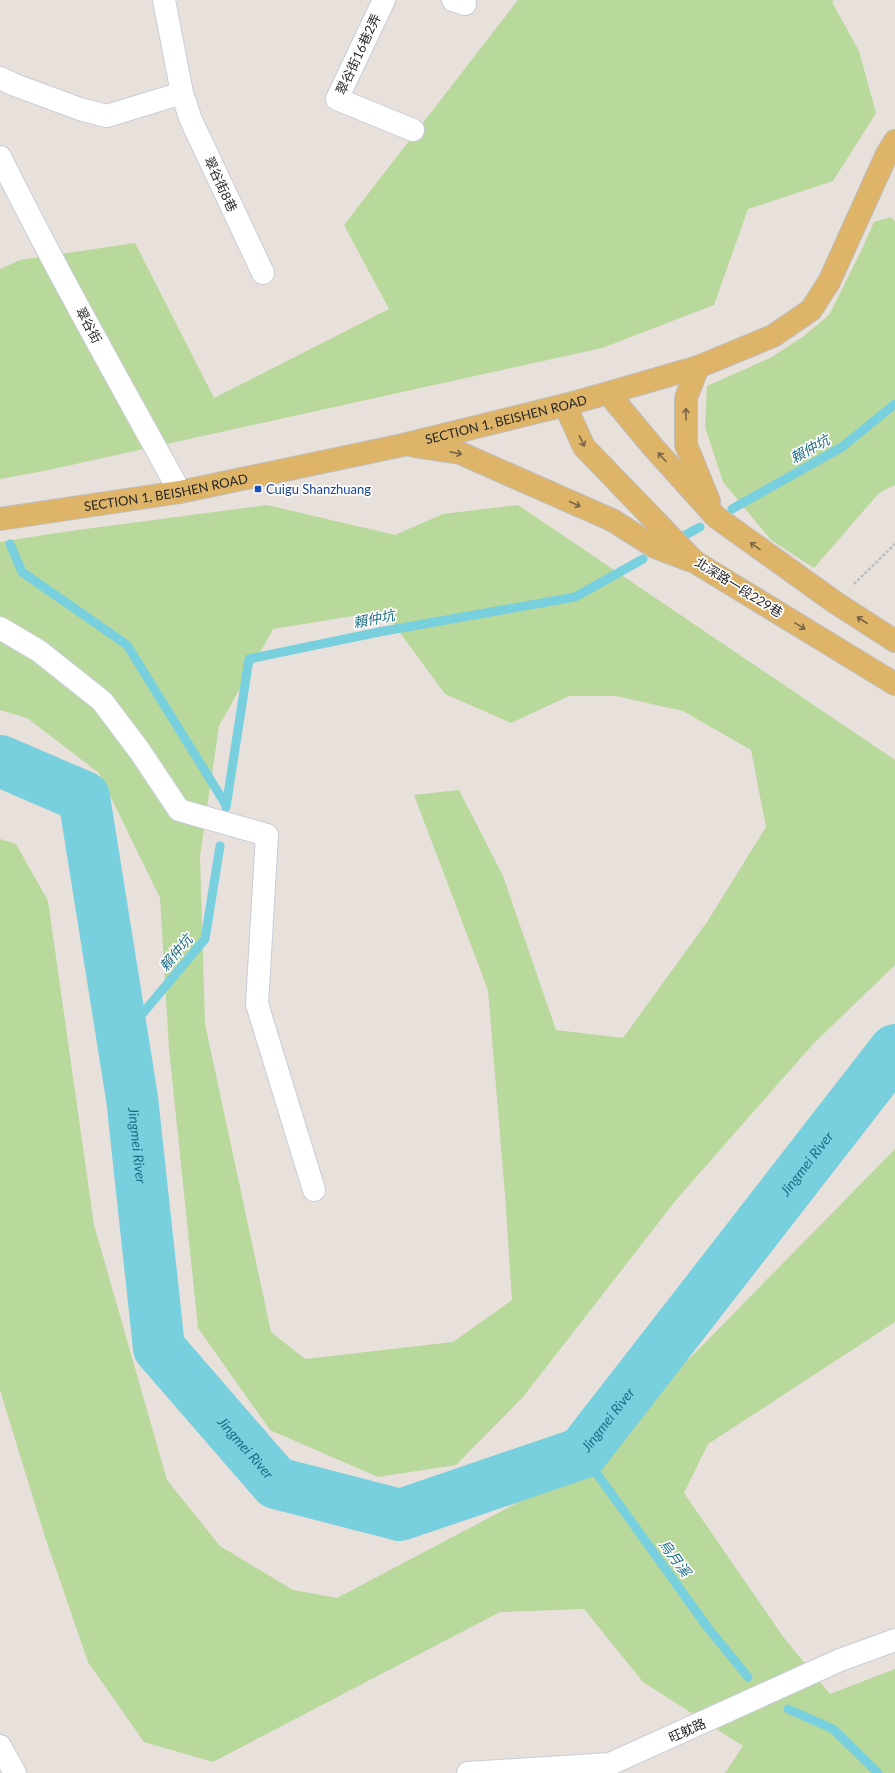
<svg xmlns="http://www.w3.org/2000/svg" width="895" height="1773" font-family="Lato,'Noto Sans TC',sans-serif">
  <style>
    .green { fill: #b8d89c; fill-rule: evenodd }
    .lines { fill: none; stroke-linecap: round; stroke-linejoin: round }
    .stream { stroke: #78cfde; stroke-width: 9 }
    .river { stroke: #78cfde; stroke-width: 52 }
    .minor-casing { stroke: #c8cdd7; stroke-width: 24 }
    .major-casing { stroke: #bebebe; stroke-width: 24 }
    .path { stroke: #bebebe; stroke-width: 2.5; stroke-dasharray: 3 2; stroke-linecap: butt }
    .minor { stroke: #fff; stroke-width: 22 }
    .major { stroke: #deb469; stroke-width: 22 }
    .oneway { stroke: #796645 }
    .transit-dot { fill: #1a4fb4; stroke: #fff; stroke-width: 1.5 }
    .labels { text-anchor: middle; stroke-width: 3.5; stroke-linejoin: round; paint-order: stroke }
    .street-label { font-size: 13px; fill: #272727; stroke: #fff }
    .transit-label { font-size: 13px; fill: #164399; stroke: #fff; text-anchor: start }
    .water-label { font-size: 14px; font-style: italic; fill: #1d6e85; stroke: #fff }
  </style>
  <rect width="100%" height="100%" fill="#e8e0da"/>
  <g class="green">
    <path d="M518,0H834L832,2L859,51L876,113L833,181L748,209L714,305L602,348L44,471L0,479V269L20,260L135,243L214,398L389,309L344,225Z"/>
    <path d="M891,217L895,221V485L879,493L814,568L771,540L723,482L705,427L707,386L770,358L804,336L829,315L861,251L874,222Z"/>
    <path d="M267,505L395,535L443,514L518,505L895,760V965L813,1044L676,1200L523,1397L456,1465L378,1477L270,1430L198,1328L169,1049L160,898L99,773L27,718L0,710V542L63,532ZM384,611L445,694L511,723L569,696H616L683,711L751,750L766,827L707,922L623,1038L556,1030L503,876L459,790L414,795L488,990L505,1195L512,1300L453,1342L305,1359L271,1332L205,1024L200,856L219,726L273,629Z"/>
    <path d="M0,839L16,844L48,901L94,1225L167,1480L220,1546L293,1590L337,1598L517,1503L691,1357L895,1149V1322L708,1444L684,1493L784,1638L830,1694L895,1669V1773H725L743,1746L643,1682L584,1609L500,1612L213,1762L144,1742L88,1662L45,1537L0,1390Z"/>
  </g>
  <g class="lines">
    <g class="stream">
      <path d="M732,509L842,447L895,404"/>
      <path d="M678,539L700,527"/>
      <path d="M10,544L22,572L127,645L226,805"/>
      <path d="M226,807L249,659L379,632L575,597L643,559"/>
      <path d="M122,1038L205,939L220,846"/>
      <path d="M582,1453L708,1628L748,1677"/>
      <path d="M788,1709L833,1729L878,1773"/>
    </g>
    <path class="river" id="s1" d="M0,761L84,797L132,1098L159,1348L276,1483L400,1515L582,1453L895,1050"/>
    <g class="minor-casing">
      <g id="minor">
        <path d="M164,0L182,93L191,120L263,273"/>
        <path d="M384,0L337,99L413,130"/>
        <path d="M453,0L465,4"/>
        <path d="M0,78L15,85L80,109L107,116L182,93"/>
        <path d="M0,157C56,270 119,381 180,492"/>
        <path d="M0,628L39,651L102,701L139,750L179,810L267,835L257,1004L314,1190"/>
        <path d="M0,1746L15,1773"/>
        <path d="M468,1773L610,1764L840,1660L895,1640"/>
      </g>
    </g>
    <g class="major-casing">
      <g id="major">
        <path d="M698,367L686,398V445L709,501"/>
        <path d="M608,393L653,447L716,517L836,603L895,641"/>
        <path d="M565,405L584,447L695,562L895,684"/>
        <path d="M414,446L460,453L612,520L655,547L689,560"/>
        <path id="s2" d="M0,519L180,492L403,445L565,405L608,393L698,367L773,336L811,310L829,282L887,154L895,141"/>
      </g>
    </g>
    <path class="path" d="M854,584L895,544"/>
    <use href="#minor" class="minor"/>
    <use href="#major" class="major"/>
  </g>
  <defs><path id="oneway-shaft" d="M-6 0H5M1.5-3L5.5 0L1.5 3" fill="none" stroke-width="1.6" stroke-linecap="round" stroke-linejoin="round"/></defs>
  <g class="oneway">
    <use href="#oneway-shaft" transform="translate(686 414) rotate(-90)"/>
    <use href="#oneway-shaft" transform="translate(582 441) rotate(64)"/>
    <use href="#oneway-shaft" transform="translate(456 453) rotate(11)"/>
    <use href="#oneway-shaft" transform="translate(662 457) rotate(-132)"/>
    <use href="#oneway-shaft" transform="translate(575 504) rotate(24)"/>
    <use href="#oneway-shaft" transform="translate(755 546) rotate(-145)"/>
    <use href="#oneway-shaft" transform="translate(862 620) rotate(-147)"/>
    <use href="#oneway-shaft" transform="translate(800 626) rotate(31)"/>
  </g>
  <rect class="transit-dot" x="254" y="485" width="8" height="8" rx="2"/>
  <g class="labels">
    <g class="street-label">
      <text transform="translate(358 54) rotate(-65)" y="5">翠谷街16巷2弄</text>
      <text transform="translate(221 184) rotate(65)" y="5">翠谷街8巷</text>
      <text transform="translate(89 325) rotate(62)" y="5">翠谷街</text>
      <text dy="5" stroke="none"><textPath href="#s2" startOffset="516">SECTION 1, BEISHEN ROAD</textPath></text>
      <text dy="5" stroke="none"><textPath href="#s2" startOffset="168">SECTION 1, BEISHEN ROAD</textPath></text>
      <text transform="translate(739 587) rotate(32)" y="5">北深路一段229巷</text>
      <text transform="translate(687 1730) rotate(-24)" y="5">旺躭路</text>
    </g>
    <g class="transit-label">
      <text x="266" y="494">Cuigu Shanzhuang</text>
    </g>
    <g class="water-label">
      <text transform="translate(810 449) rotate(-29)" y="5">賴仲坑</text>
      <text transform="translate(374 619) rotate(-11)" y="5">賴仲坑</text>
      <text transform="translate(176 953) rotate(-50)" y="5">賴仲坑</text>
      <text dy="5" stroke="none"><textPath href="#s1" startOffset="444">Jingmei River</textPath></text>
      <text dy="5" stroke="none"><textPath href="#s1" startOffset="1513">Jingmei River</textPath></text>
      <text dy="5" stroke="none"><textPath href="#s1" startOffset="1189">Jingmei River</textPath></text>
      <text dy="5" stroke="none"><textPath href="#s1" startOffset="780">Jingmei River</textPath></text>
      <text transform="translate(675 1558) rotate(54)" y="5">烏月溪</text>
    </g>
  </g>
</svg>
